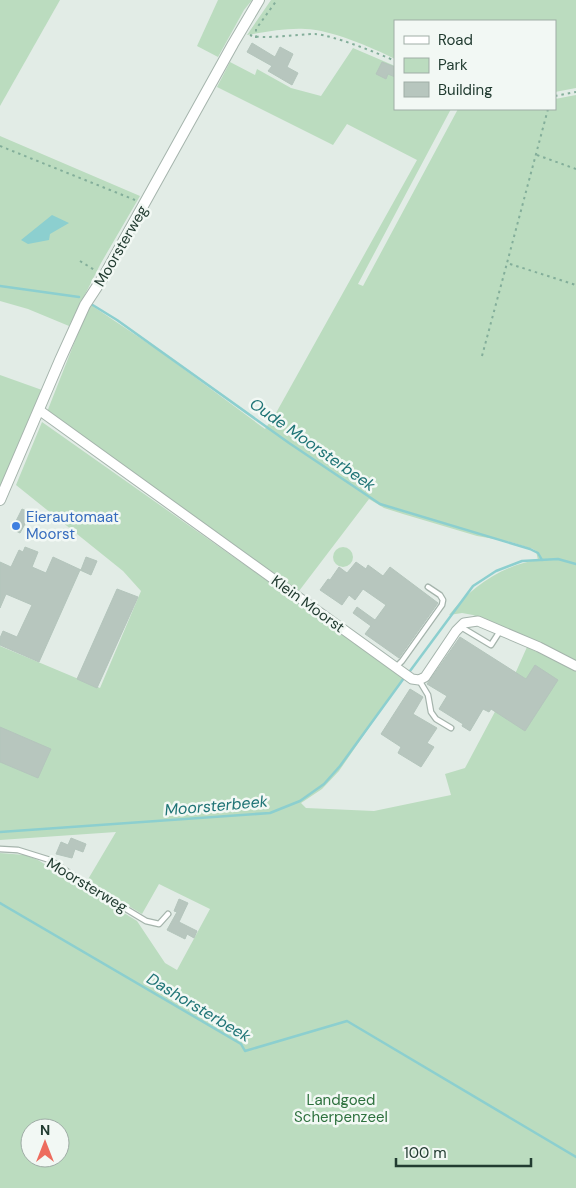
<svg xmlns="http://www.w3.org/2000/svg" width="576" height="1188" font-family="'DM Sans',sans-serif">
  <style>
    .green { fill: #bbdcbf; fill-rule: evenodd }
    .water { fill: #8ccfcf }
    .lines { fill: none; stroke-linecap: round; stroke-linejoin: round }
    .stream { stroke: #8ccfcf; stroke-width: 2.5 }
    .building { fill: #b7c6be; stroke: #b4c5bc }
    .service-casing { stroke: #a5b4ac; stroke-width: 7 }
    .minor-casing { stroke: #a5b4ac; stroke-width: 11 }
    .tertiary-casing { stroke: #a5b4ac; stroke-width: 12 }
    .path { stroke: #83ae9a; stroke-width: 2; stroke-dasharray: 2.5 4; stroke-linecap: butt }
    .service { stroke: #fff; stroke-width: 4.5 }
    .minor { stroke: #fff; stroke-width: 9 }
    .tertiary { stroke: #fff; stroke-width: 10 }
    .shop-dot { fill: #3f7fe0; stroke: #f2f8f4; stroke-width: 2 }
    .labels { text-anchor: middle; stroke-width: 5; stroke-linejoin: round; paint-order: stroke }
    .street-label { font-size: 15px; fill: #223c31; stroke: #f2f8f4 }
    .shop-label { font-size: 15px; fill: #366cbe; stroke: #f2f8f4; text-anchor: start }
    .park-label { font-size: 15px; fill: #2e713e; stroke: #f2f8f4 }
    .water-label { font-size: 16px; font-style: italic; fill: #1f7476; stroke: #f2f8f4 }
  </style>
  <rect width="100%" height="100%" fill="#e2ece6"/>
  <g class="green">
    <path d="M0,0H60L0,106Z"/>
    <path d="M218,0H252L244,10L218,57L197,46Z"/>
    <path d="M271,0H576V88L555,92V21H395V59C371,47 332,30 305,29C286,28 266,32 247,35Z"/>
    <path d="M353,48L395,66V109H451L358,284L363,286L458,109H555V99L576,95V663L473,615L462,613L449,615C471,587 502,565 538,560L536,551L533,549L511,542L477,536L403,514L384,508L369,499L299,591L47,412L84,318L91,305L158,350L265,429L276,413L417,160L347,124L333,145L217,87L230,62L255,75L257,69L291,88L321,96Z"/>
    <path d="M0,136L140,196L101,263L69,326L28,309L0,301Z"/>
    <path d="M0,375L42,390L0,492Z"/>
    <path d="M42,422L404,677L339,771L322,789L301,803L306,808L374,811L451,795L445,774L465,768L515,674L527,647L576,671V1188H0V853L25,855L38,860L137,921L165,963L177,970L210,909L159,884L142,914L87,881L116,832L0,840V646L100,688L141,591L123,571L16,485ZM30,1128H60V1158H30Z"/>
    <circle cx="343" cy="557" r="10"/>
  </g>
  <path class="water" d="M52,215L69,223L50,234L49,240L28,244L21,240Z"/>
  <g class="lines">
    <g class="stream">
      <path d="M0,286L79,297"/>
      <path d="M91,304L117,320L289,443L380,504L530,549L538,553L542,560"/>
      <path d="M410,671L473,586L496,571L522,561L558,559L576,564"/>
      <path d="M0,832L270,813L300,801L324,784L340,766L404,678"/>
      <path d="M0,903L241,1044L245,1051L347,1021L576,1157"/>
    </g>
  </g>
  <g class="building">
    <path d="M252,43L275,57L280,47L293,54L287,67L298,73L292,85L268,71L272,66L247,52Z"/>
    <path d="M382,62L395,67V77L388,74L386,79L376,74Z"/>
    <path d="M22,509L31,513L20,533L12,529Z"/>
    <path d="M25,547L38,552L32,567L46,573L53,557L81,570L86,557L97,561L91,575L80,570L39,662L0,645V638L3,631L17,637L32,605L6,594L0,608V562L11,567L19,550L23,552Z"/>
    <path d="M356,562L366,569L368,565L383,576L390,567L438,603L399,658L365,634L371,626L353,613L357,607L375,620L386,605L363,589L355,600L349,595L342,605L320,590L328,579L330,580L339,567L347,573Z"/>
    <path d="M117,589L138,597L97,688L77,679Z"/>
    <path d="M460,637L526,679L535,665L558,680L525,731L491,709L489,712L483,709L470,731L462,726L463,724L439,709L447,696L427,684Z"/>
    <path d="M410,689L423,697L413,714L437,728L427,743L434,747L421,767L398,753L401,747L381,734Z"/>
    <path d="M0,727L51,749L38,778L0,762Z"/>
    <path d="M71,838L86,844L83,852L75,849L72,858L56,854L61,842L68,845Z"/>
    <path d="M179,899L188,903L179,922L197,931L194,938L187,934L185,939L167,930L177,912L174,911Z"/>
  </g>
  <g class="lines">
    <g class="service-casing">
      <g id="service">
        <path d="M461,627L491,645L500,631"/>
        <path d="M396,667L402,661L442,605L443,600L440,595L428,587"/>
        <path d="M419,680L428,695L431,712L436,719L451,728"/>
        <path d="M0,849L18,850L50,860L93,889L146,921L159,924L168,914"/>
      </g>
    </g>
    <g class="minor-casing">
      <path id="minor" d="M39,410L412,679L419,680L425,677L456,631L464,623L478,621L539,647L576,666"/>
    </g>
    <g class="tertiary-casing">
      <path id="tertiary" d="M0,500L60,360L85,305L104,276L233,44L259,0"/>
    </g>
    <g class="path">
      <path d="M250,35C262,40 298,34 315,34C332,35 378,53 395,61"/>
      <path d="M256,38V29L277,0"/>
      <path d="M555,96L576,92"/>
      <path d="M548,109L507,263L576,285"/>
      <path d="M0,146L135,200"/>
      <path d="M537,155L576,169"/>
      <path d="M80,261L96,271"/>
      <path d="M482,356L507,263"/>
    </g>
    <use href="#service" class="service"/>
    <use href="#minor" class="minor"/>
    <use href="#tertiary" class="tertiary"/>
  </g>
  <circle class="shop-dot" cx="16" cy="526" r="5"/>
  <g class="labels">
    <g class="street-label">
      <text transform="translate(121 246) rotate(-60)" y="5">Moorsterweg</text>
      <text transform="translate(308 604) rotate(36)" y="5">Klein Moorst</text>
      <text transform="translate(87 885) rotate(31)" y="5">Moorsterweg</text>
    </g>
    <g class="shop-label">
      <text x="26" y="522">Eierautomaat<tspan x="26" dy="17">Moorst</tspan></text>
    </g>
    <g class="park-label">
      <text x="341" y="1105">Landgoed<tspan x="341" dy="17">Scherpenzeel</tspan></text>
    </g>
    <g class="water-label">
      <text transform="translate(313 444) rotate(35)" y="6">Oude Moorsterbeek</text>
      <text transform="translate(216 805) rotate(-5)" y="6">Moorsterbeek</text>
      <text transform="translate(199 1007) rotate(31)" y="6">Dashorsterbeek</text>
    </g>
  </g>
  <rect x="394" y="20" width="162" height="90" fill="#f2f8f4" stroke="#9fada6"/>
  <rect x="404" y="36" width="25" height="8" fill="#ffffff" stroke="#9fada6"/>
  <text x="438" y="45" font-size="15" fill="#223c31">Road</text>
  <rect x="404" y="58" width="25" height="15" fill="#bbdcbf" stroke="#9fada6"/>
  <text x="438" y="70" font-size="15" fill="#223c31">Park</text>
  <rect x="404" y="82" width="25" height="15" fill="#b7c6be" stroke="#9fada6"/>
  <text x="438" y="95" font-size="15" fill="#223c31">Building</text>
  <g transform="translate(45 1143)"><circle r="24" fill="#f2f8f4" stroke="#9fada6"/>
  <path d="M0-4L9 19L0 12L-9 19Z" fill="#ed6c5e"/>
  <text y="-8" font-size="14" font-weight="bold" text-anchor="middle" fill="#223c31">N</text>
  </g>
  <path d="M396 1158v8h135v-8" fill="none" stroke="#223c31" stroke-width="2.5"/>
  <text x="404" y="1158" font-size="15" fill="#223c31" stroke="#f2f8f4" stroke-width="4" paint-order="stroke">100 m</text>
</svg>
